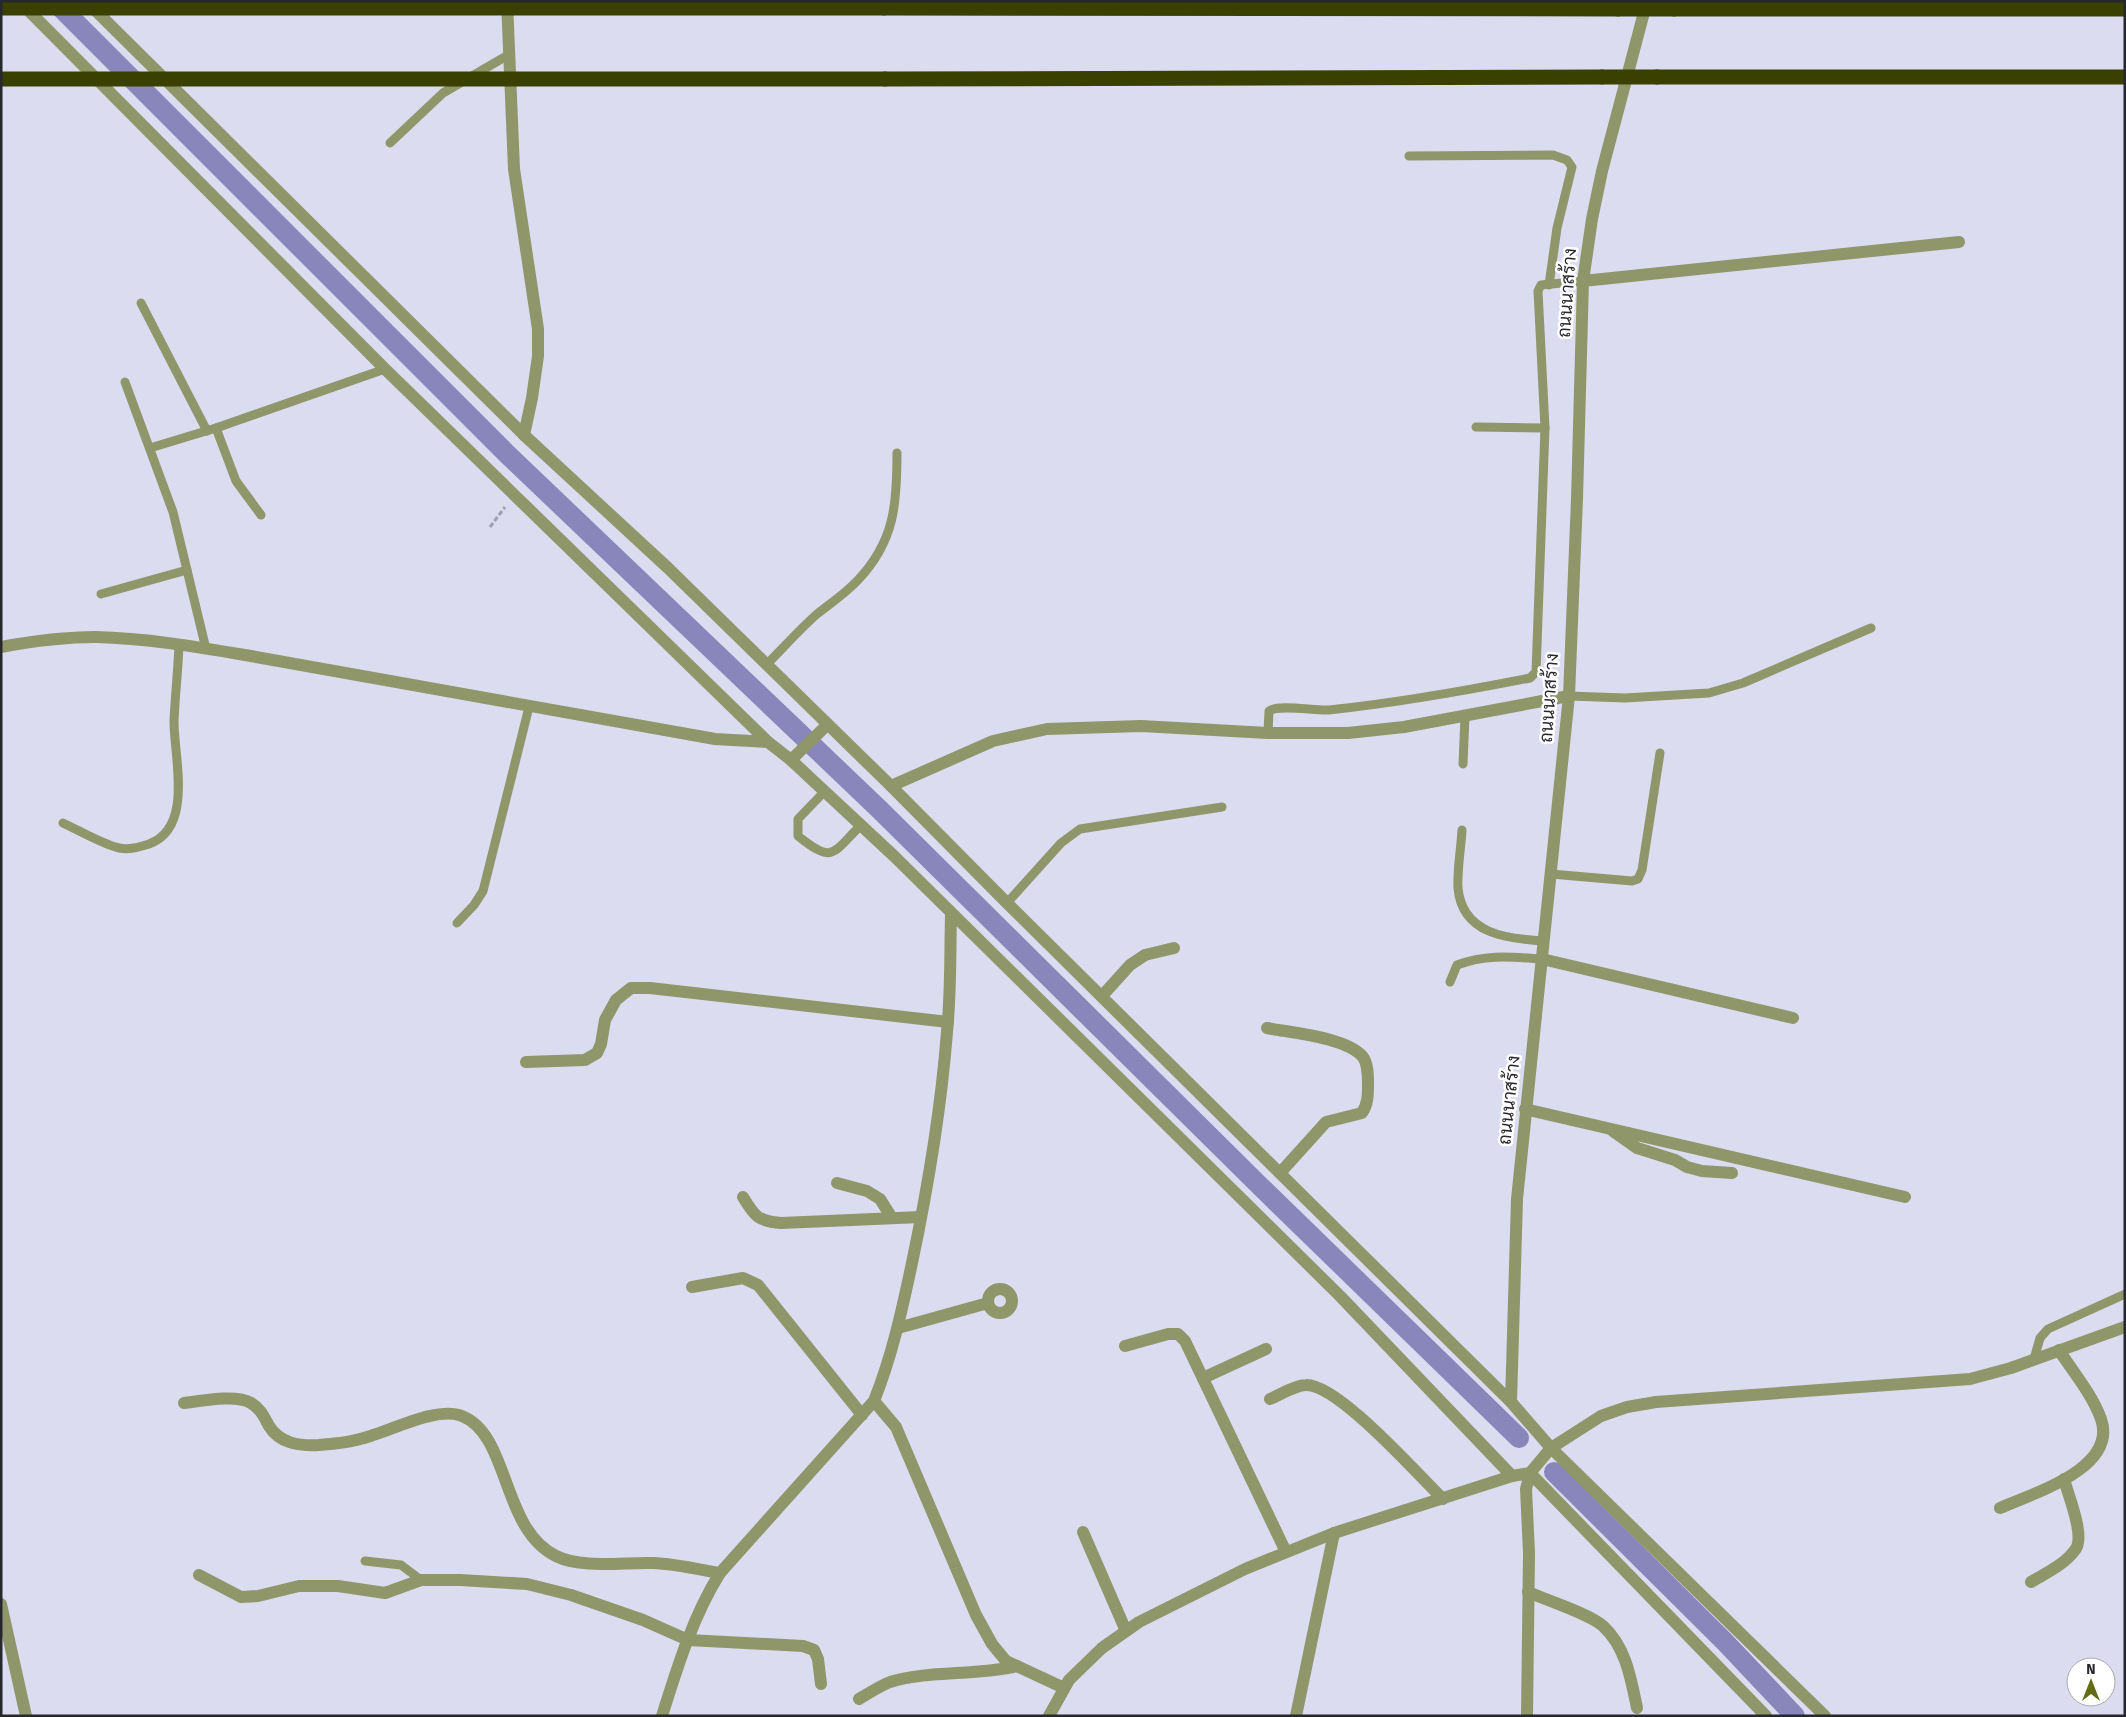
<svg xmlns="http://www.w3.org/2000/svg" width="2126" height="1717" font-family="'Fira Sans',Sarabun,sans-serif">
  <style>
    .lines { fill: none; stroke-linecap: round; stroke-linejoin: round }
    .canal { stroke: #8886bb; stroke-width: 20 }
    .path { stroke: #a0a0af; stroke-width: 3; stroke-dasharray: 5 2.5; stroke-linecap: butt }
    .service { stroke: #8f966a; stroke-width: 9 }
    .minor { stroke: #8f966a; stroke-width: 12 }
    .motorway { stroke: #3a4100; stroke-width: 15 }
    .motorway-bridge { stroke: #3a4100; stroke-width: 15 }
    .labels { text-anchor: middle; stroke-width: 5; stroke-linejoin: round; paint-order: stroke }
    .street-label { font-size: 18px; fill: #27272e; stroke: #fff }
  </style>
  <rect width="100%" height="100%" fill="#dcdcf0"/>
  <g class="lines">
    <g class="canal">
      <path d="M54,1L507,454L878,808L1260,1186L1519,1438"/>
      <path d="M1554,1472L1725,1642L1795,1716"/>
    </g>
    <path class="path" d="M490,527L505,507"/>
    <g class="service">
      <path d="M390,143L443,93L510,54"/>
      <path d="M1409,156L1553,155L1567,160L1572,167L1557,228L1549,285"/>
      <path d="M141,303L207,431"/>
      <path d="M125,382L173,512L206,649"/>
      <path d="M1476,427L1545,428"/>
      <path d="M216,428L236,481L261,515"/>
      <path d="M150,448L216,428L385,369"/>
      <path d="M101,594L187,570"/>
      <path d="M766,665C783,648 799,630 817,614C831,603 846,593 858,580C895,541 897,503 897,453"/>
      <path d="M1569,696L1625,698L1709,693L1743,683L1871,628"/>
      <path d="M1268,733L1269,711C1278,704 1315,711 1329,710C1396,703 1464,691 1530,678L1536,672L1545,428L1538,291L1541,285L1583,281"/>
      <path d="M1463,764L1465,716"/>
      <path d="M824,792L798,819V836C833,864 832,854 860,826"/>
      <path d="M63,823C78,830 104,845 119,848C130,850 139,847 149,844C194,828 174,757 174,722C175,696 178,671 179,645"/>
      <path d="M1462,830C1461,849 1457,869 1458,888C1462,934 1507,939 1544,941"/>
      <path d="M1551,874L1632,881L1638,879L1642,870L1660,753"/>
      <path d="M1007,903L1061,843L1080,829L1222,807"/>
      <path d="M457,923L474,905L483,891L529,707"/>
      <path d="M1450,982L1457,965C1487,954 1511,957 1542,959"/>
      <path d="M2034,1359L2040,1338L2048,1329L2125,1294"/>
      <path d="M365,1561L401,1565L421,1580"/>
    </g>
    <g class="minor">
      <path d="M507,1L514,169L538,329V356L532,398L524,435"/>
      <path d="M22,4L385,369L768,742"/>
      <path d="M90,5L524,435L668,568L891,786L1007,903L1511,1402L1551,1448L1825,1716"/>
      <path d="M1583,281L1959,242"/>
      <path d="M1,647C33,641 64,637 96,637C144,638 198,647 245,655L715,739L768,742L791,760L895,857L1340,1296L1512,1476"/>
      <path d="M791,760L827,725"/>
      <path d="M891,786L993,741L1047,729L1141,726L1268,733H1348L1404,727L1569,696"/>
      <path d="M1542,959L1793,1018"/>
      <path d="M1102,996L1130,965L1145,955L1174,948"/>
      <path d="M1267,1028C1292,1033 1346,1037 1363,1057C1368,1064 1368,1076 1368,1084C1368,1095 1368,1104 1362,1113L1326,1122L1280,1173"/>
      <path d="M526,1062L585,1060L597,1053L601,1044L605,1020L616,1000L631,988H650L948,1022"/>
      <path d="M1525,1109L1905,1197"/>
      <path d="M1613,1131L1637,1148L1675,1160L1687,1167L1702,1171L1732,1173"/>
      <path d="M837,1183L867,1191L880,1199L892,1218"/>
      <path d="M743,1197C755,1217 758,1221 781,1223L921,1217"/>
      <path d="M692,1287L743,1278L758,1285L862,1415"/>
      <circle cx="1000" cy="1301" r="12"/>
      <path d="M898,1328L988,1303"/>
      <path d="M1125,1346L1168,1334H1178L1185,1341L1286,1552"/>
      <path d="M1203,1378L1266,1349"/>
      <path d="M1270,1399C1280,1395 1295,1385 1306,1385C1338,1384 1417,1474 1443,1499"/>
      <path d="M874,1401L896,1427L976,1615L992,1644L1006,1661L1064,1688"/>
      <path d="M1511,1402L1517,1199L1569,696L1577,499L1583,281L1592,219L1602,171L1647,1"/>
      <path d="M184,1403C201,1401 236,1394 251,1403C261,1409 264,1417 269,1426C280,1444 300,1446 319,1445C331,1444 345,1443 356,1440C384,1435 435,1405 462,1416C510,1435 501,1529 556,1556C582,1569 623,1562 653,1563C676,1564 697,1569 720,1573"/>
      <path d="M2000,1508C2034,1493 2118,1468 2101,1419C2092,1394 2073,1372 2059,1350"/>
      <path d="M1083,1532L1126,1631"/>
      <path d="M199,1575L241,1597L258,1596L299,1586H338L385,1593L421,1580H460L527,1584L571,1595L643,1620L688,1640L803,1646L814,1650L818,1659L821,1684"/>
      <path d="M2031,1582C2046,1573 2064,1565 2075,1550C2086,1537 2068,1495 2064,1479"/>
      <path d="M1528,1592C1546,1600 1590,1614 1603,1626C1626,1647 1631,1679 1637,1708"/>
      <path d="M1,1604L26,1716"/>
      <path d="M859,1699C869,1693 880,1686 890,1682C929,1670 976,1676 1017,1666"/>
      <path d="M662,1716C677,1668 693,1616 720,1573L874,1401C892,1356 902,1310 912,1263C928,1187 941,1109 947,1032C951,993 950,953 951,915"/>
      <path d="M1049,1716L1069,1680L1102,1648L1139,1622L1245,1569L1334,1533L1512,1476L1530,1473L1766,1716"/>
      <path d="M1296,1716L1334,1533"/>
      <path d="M1527,1716L1529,1553L1526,1489L1530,1473L1551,1448L1601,1416L1627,1407L1656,1402L1970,1379L2011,1368L2125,1327"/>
    </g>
    <g class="motorway">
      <path d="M884,8L1618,9"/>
      <path d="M1674,9H2125"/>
      <path d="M1657,77H2125"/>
      <path d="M885,79L1602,77"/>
    </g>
    <g class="motorway-bridge">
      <path d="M1,8H884"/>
      <path d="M1618,9H1674"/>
      <path d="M1602,77H1657"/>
      <path d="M1,79H885"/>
    </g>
  </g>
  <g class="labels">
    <g class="street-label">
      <text transform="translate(1567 293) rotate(-86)" y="6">ถนนนาสร้าง</text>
      <text transform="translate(1549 698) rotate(-86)" y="6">ถนนนาสร้าง</text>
      <text transform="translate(1509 1100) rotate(-84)" y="6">ถนนนาสร้าง</text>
    </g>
  </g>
  <rect width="2126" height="1717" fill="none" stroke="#27272e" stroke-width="5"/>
  <g transform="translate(2091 1682)"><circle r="24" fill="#ffffff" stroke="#a9a9ab"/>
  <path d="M0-4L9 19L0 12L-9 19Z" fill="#646d15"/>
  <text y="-8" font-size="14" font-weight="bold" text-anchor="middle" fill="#27272e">N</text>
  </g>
</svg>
